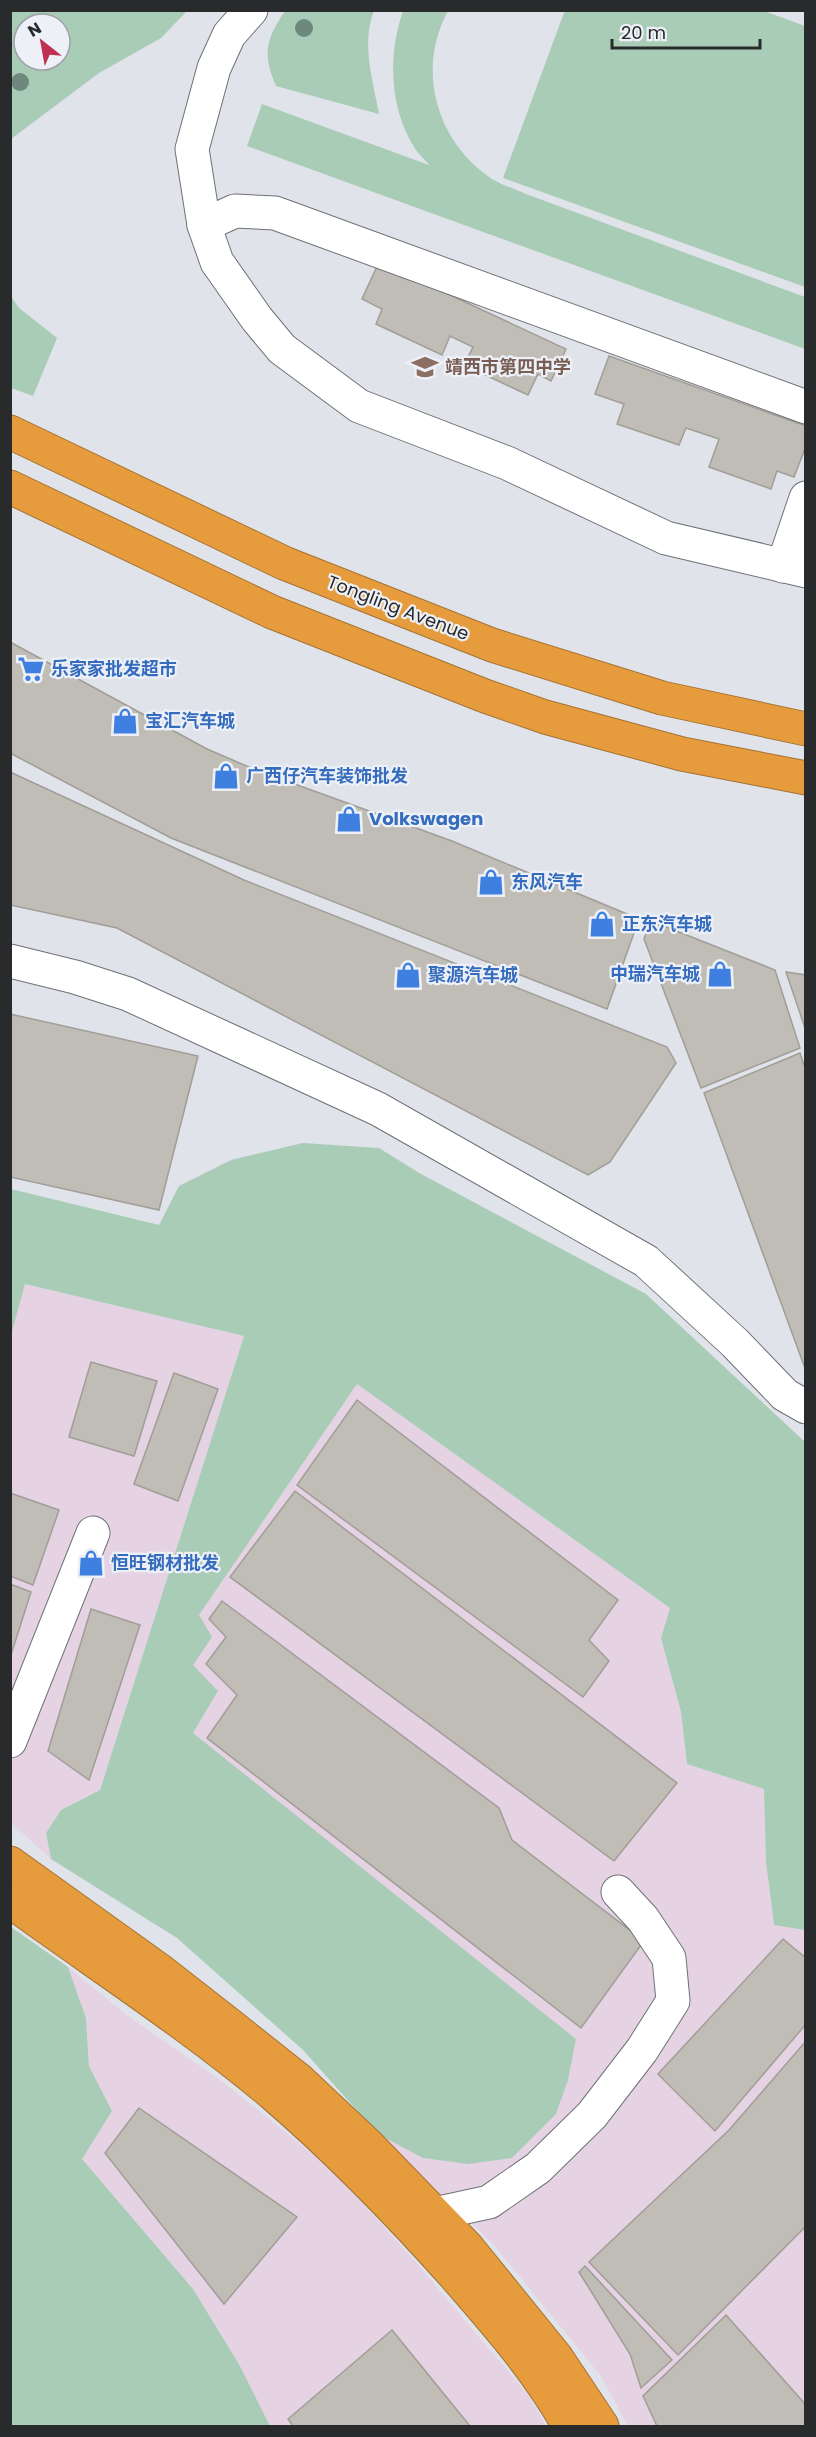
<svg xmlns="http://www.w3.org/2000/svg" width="816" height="2437" font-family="Poppins,'Noto Sans SC',sans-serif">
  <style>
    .industrial { fill: #e5d3e4 }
    .green { fill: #a9ccb7; fill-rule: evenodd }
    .building { fill: #c0bcb6; stroke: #a19d97; stroke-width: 1.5 }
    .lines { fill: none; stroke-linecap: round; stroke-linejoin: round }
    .minor-casing { stroke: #6e7176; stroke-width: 35 }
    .highway-casing { stroke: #a47336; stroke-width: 35 }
    .minor { stroke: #fff; stroke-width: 33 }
    .highway { stroke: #e69b3c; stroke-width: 33 }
    .tree { fill: #6e887e }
    .labels { text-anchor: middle; stroke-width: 4.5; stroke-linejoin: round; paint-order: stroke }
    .education-label { font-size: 18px; font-weight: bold; fill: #785e54; stroke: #edf1f7; text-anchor: start }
    .street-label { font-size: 18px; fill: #292a2c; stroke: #edf1f7 }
    .shop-label { font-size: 18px; font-weight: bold; fill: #366cbe; stroke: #edf1f7; text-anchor: start }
  </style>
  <rect width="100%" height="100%" fill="#e0e3e9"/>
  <g class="industrial">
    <path d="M24,1284L244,1336L100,1790L61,1810L46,1833L51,1859L11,1823L10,1335Z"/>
    <path d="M357,1384L670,1608L661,1638L681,1712L687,1764L765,1789L766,1862L774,1925L805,1930V2426H628L600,2375L493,2244L378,2134L193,1733L218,1691L193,1665L199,1615Z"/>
    <path d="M68,1967L128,2016L223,2082L331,2169L406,2251L529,2396L546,2426H270L240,2366L193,2289L81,2159L112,2111L89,2066L86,2018Z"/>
  </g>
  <g class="green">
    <path d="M11,10H187V11L161,38L99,73L11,139ZM24,24H60V60H24Z"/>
    <path d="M565,10L764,11L805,26V287L503,178Z"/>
    <path d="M285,11H374C361,42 373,81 379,114L276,86C262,53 266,39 285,11Z"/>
    <path d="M403,11H448C416,69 436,142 492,179C502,185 515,189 526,194L805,297V349L247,146L262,104L429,165C425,159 418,154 414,147C389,107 388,54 403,11Z"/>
    <path d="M10,295L19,308L57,338L33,396L11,388Z"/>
    <path d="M303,1143L379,1148L421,1174L646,1294L805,1442V1930L774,1925L766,1862L764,1789L687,1764L681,1712L661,1638L670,1608L357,1384L199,1615L212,1637L193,1665L218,1691L193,1733L576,2039L568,2080L556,2114L512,2158L468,2164L423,2158L378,2134L303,2050L177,1938L51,1859L46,1833L61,1810L100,1790L244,1336L25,1284L11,1335V1189L159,1225L179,1186L231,1160Z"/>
    <path d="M11,1927L68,1967L86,2018L89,2066L112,2111L82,2159L193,2289L240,2366L270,2426H11Z"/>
  </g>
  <g class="building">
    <path d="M379,262L566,349L551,381L538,374L528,395L464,365L473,347L450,336L442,355L376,324L382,309L362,299Z"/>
    <path d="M609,356L806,426V446L794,477L777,471L771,489L709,467L719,439L686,428L679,445L617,424L624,404L595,394Z"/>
    <path d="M10,642L207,749L256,770L452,841L639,919L607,1009L171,838L10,753Z"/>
    <path d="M10,772L244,880L667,1047L676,1063L610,1162L588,1175L117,928L10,905Z"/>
    <path d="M651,921L775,970L800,1048L701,1088L644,939Z"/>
    <path d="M786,972L806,975V1031Z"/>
    <path d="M10,1014L198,1056L159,1210L10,1177Z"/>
    <path d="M800,1053L806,1071V1371L704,1093Z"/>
    <path d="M91,1362L157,1381L134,1456L69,1437Z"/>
    <path d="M174,1373L218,1389L178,1501L134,1484Z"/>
    <path d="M357,1400L618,1600L589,1640L609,1661L583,1697L297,1485Z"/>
    <path d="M295,1491L677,1783L614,1861L230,1577Z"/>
    <path d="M10,1493L59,1510L33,1585L10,1576Z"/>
    <path d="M10,1584L31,1592L10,1658Z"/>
    <path d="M222,1601L499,1808L512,1840L644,1941L581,2028L207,1738L237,1695L206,1664L226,1637L209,1619Z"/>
    <path d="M91,1609L140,1625L89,1780L48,1751Z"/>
    <path d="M783,1939L806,1958V2024L715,2131L658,2074Z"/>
    <path d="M806,2041V2226L678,2355L589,2262L729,2130Z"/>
    <path d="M139,2108L297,2217L224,2304L105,2153Z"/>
    <path d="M585,2266L672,2360L641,2388L630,2354L579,2272Z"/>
    <path d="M726,2315L806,2405V2426H657L643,2396Z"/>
    <path d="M392,2330L470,2426H293L288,2419Z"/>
  </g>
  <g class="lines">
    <g class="minor-casing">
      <g id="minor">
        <path d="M251,10L229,35L214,68L192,149L204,225L217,262L257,319L282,349L359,406L507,463L666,538L806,571"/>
        <path d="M204,225L235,211L275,213L806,407"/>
        <path d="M783,566L806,498"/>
        <path d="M10,961L75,977L128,994L378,1109L646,1261L735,1343L785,1395L806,1407"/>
        <path d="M10,1741L93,1533"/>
        <path d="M434,2214L489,2202L538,2168L592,2115L642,2050L673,2001L669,1958L643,1919L618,1892"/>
      </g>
    </g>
    <g class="highway-casing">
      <g id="highway">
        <path d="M10,432L284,563L492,645L662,698L806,729"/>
        <path d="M10,487L272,612L485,696L545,717L682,754L806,778"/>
        <path d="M10,1863L162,1972L226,2022L299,2080L368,2145L467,2247L556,2357L602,2426"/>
        <path d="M10,1901C98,1965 191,2025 274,2095C339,2151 400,2214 457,2278C498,2325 539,2372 569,2426"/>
      </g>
    </g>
    <use href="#minor" class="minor"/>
    <use href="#highway" class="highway"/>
  </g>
  <g class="tree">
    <circle cx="304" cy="28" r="9"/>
    <circle cx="20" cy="82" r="9"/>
  </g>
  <defs>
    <g id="school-bare" transform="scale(2.07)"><path d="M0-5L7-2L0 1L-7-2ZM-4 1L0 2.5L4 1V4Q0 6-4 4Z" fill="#8d6e63" stroke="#edf1f7" stroke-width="2.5" paint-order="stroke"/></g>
    <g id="supermarket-bare" transform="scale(2.07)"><path d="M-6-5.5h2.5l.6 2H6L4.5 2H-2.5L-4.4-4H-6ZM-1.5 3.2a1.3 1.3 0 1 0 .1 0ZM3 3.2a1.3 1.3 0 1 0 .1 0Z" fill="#3f7fe0" stroke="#edf1f7" stroke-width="2.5" paint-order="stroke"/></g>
    <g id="shop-bare" transform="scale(2.07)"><path d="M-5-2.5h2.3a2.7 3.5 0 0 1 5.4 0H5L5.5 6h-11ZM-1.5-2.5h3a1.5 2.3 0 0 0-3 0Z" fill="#3f7fe0" stroke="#edf1f7" stroke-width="2.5" paint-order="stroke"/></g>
  </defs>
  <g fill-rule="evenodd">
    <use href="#school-bare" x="425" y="367"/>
    <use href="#supermarket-bare" x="31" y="669"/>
    <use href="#shop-bare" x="125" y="721"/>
    <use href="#shop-bare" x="226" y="776"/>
    <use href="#shop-bare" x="349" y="819"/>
    <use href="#shop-bare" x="491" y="882"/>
    <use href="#shop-bare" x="602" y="924"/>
    <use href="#shop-bare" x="720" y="974"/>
    <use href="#shop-bare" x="408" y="975"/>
    <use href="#shop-bare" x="91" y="1563"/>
  </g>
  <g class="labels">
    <g class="education-label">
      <text x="445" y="373">靖西市第四中学</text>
    </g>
    <g class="street-label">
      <text transform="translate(398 608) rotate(21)" y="6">Tongling Avenue</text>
    </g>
    <g class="shop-label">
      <text x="51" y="675">乐家家批发超市</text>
      <text x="145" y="727">宝汇汽车城</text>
      <text x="246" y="782">广西仔汽车装饰批发</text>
      <text x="369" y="825">Volkswagen</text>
      <text x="511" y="888">东风汽车</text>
      <text x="622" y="930">正东汽车城</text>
      <text x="700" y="980" text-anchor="end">中瑞汽车城</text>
      <text x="428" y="981">聚源汽车城</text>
      <text x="111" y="1569">恒旺钢材批发</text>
    </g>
  </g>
  <rect width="816" height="2437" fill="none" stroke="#292a2c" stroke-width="24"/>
  <g transform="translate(42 42) rotate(329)"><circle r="28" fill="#edf1f7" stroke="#9fa1a6" stroke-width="1.5"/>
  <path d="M0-4.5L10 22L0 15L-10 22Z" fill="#bf2f52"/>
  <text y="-9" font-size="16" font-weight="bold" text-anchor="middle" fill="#292a2c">N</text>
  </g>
  <path d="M612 39v9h148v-9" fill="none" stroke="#292a2c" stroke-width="3"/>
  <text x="621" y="39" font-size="18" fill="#292a2c" stroke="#edf1f7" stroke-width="4.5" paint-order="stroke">20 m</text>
</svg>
